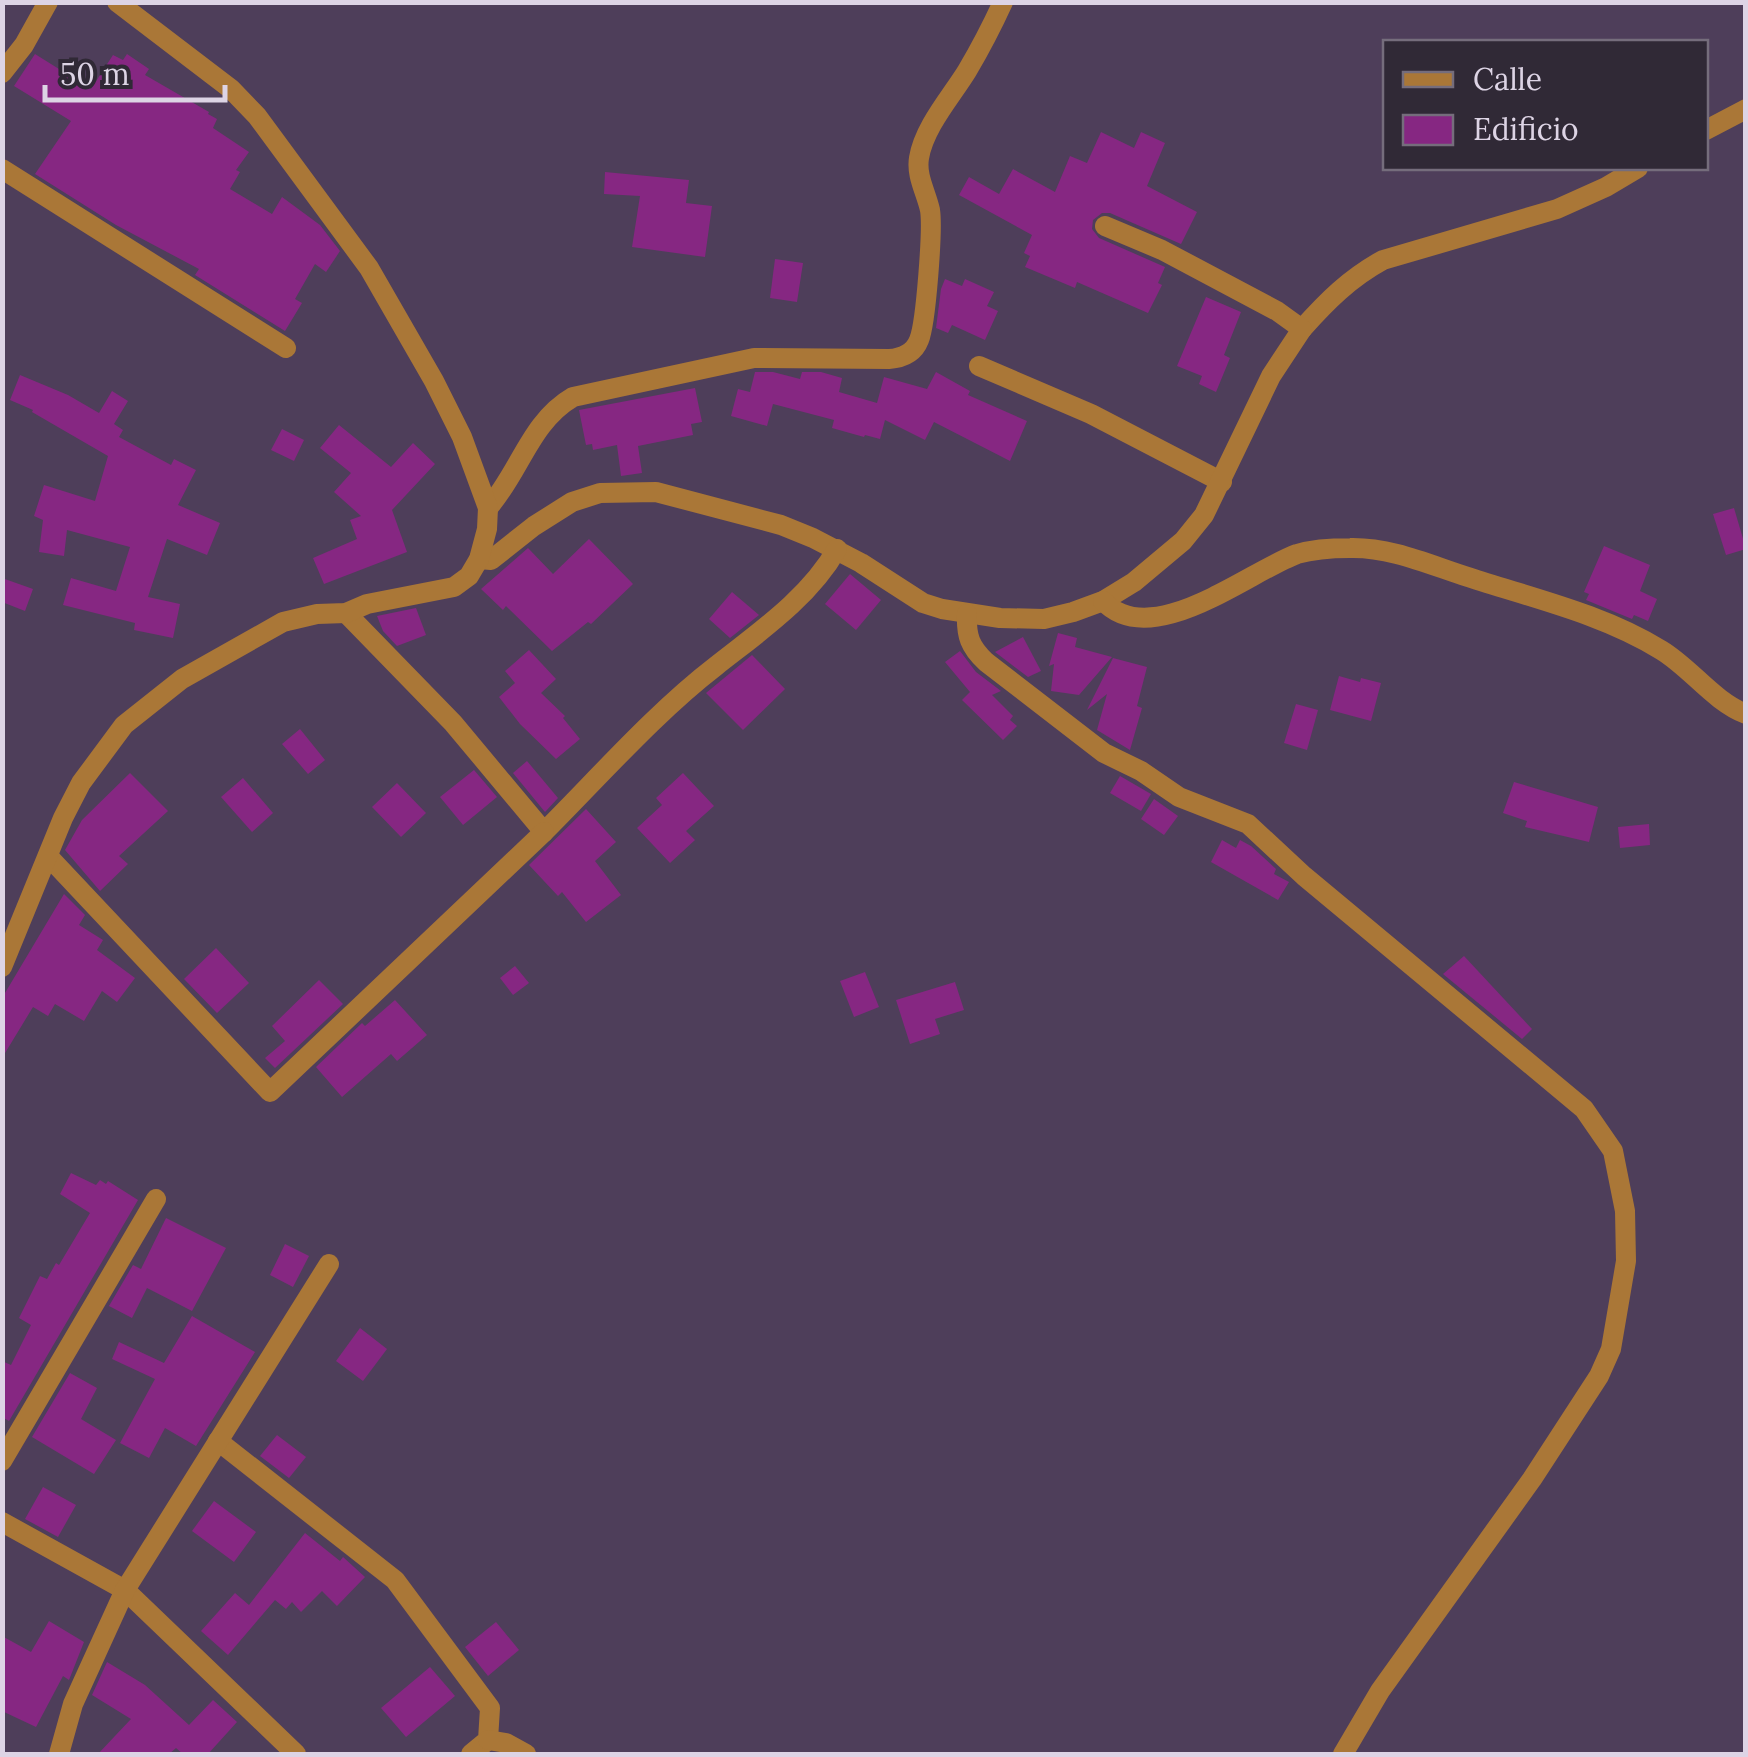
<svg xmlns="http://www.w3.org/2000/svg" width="1748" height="1757" font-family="Lora,serif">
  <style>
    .building { fill: #862782 }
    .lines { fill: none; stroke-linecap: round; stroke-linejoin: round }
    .minor { stroke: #aa7737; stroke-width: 20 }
  </style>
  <rect width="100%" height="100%" fill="#4e3e5a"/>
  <g class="building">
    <path d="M35,54L91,89L113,55L123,60L127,54L149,69L145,75L209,112L208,114L217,119L213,128L249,152L236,170L240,172L230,189L272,214L282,197L320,225L340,251L326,272L315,264L295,299L302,303L285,331L195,275L199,269L116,225L35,174L71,121L14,86Z"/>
    <path d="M1101,132L1134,148L1141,132L1165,143L1147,186L1197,212L1181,244L1110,213H1102L1093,220L1092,229L1099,238L1165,267L1158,283L1162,285L1148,313L1077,282L1075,288L1025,267L1030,256L1024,253L1032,235L959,195L969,177L999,194L1013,169L1055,192L1070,156L1087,163Z"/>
    <path d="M605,172L689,180L686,203L712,206L705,257L632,247L640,196L604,194Z"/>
    <path d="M775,259L803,263L797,302L770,298Z"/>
    <path d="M945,279L962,286L965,279L994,292L987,306L998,311L985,340L952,325L948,333L936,328L941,289Z"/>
    <path d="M1206,297L1241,312L1224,355L1230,358L1216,392L1199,384L1202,376L1177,366Z"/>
    <path d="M755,372H773L800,379L802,372H821L842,378L839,392L877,403L884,377L927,389L936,372L970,391L968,395L1027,421L1010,461L934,422L925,440L885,420L880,439L865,435L864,437L832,428L834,420L773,404L767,426L731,416L738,389L750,392Z"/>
    <path d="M20,375L68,395L99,413L112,391L128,401L114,424L123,430L119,437L171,465L174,459L196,470L178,505L220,523L207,555L167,539L148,597L180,604L173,638L134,630L135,623L63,605L71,578L116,591L130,547L67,530L64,556L39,552L43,520L34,516L44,485L95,501L108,456L32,412L33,410L10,400Z"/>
    <path d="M695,388L702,422L691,424L693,435L638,446L642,473L621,476L617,445L593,450L592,444L586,445L579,410Z"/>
    <path d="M339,425L391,467L413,443L435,464L392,510L407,552L324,584L313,558L357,539L350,520L361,516L334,492L351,473L320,448Z"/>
    <path d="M282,429L304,440L294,461L271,450Z"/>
    <path d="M1734,508L1746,549L1726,555L1713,514Z"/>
    <path d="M589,539L633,584L591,624L588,622L552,651L506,606L503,610L481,589L528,548L553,574Z"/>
    <path d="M1604,546L1650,565L1640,591L1657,599L1648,621L1634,615L1632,619L1586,600L1589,594L1584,592Z"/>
    <path d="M850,574L881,600L856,630L825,604Z"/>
    <path d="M2,578L33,589L25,611L2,602Z"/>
    <path d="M732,592L759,615L730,638L709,619Z"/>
    <path d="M416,608L426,635L397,646L383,631L377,616Z"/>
    <path d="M1058,633L1077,638L1075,647L1112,657L1079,695L1051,691L1054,664L1049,666Z"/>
    <path d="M1023,637L1041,671L1028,677L995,652Z"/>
    <path d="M529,650L556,679L541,693L565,716L563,718L580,739L556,759L520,724L499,697L515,683L505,671Z"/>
    <path d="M960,651L976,672L1001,691L992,695L1013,716L1010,720L1017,726L1003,740L962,700L970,692L945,662Z"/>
    <path d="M752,655L785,689L743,730L706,693Z"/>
    <path d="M1113,658L1147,667L1137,706L1142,708L1130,750L1097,730L1107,694L1087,710Z"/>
    <path d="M1339,676L1360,682L1361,678L1381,683L1371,721L1330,710Z"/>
    <path d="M1296,704L1318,710L1307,750L1284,743Z"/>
    <path d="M300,729L325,760L308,774L282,744Z"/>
    <path d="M527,761L558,798L545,812L513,773Z"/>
    <path d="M474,770L497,797L463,825L440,797Z"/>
    <path d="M130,773L168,811L119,856L128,864L100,891L65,850L82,820Z"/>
    <path d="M683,773L714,806L686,831L695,840L670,863L637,828L662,805L656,798Z"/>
    <path d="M1120,776L1151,794L1141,811L1110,793Z"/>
    <path d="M243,778L273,813L252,832L221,797Z"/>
    <path d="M1514,782L1598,807L1589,842L1525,827L1527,821L1503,813Z"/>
    <path d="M397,783L426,813L401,837L372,807Z"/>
    <path d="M1154,799L1178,816L1164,835L1141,819Z"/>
    <path d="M586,809L616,842L595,861L621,895L586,922L562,892L558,896L529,865Z"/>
    <path d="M1649,824L1650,845L1620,848L1618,827Z"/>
    <path d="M1222,840L1236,848L1240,840L1251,846L1276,869L1274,874L1289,882L1278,900L1211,862Z"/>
    <path d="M64,894L85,915L79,925L103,940L97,950L135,978L117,1002L102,991L84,1021L55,1004L48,1016L33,1007L2,1058V998Z"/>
    <path d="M216,948L249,983L217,1013L184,979Z"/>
    <path d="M1464,956L1532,1029L1522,1039L1443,974Z"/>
    <path d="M515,966L529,983L513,995L500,978Z"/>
    <path d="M865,972L879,1007L854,1017L840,981Z"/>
    <path d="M319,980L343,1004L275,1068L265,1058L285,1041L272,1026Z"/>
    <path d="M955,982L964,1010L935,1019L940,1034L910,1044L896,1000Z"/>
    <path d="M395,1000L427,1035L397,1061L391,1054L342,1097L316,1067L362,1023L365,1026Z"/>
    <path d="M71,1173L96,1185L100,1180L106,1184L108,1181L138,1200L9,1421L2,1417V1361L11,1365L31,1325L19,1318L40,1276L47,1279L56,1263L59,1265L90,1213L60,1194Z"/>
    <path d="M166,1218L226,1248L192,1311L147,1288L132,1318L109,1306L133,1265L141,1269Z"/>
    <path d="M285,1244L309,1256L293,1287L270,1275Z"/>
    <path d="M192,1316L255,1352L196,1446L165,1428L149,1458L120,1443L155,1379L112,1359L119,1342L164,1363Z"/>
    <path d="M360,1328L387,1349L363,1381L336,1361Z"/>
    <path d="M70,1373L97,1388L81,1419L116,1440L94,1474L32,1437Z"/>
    <path d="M277,1435L306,1457L289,1478L260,1456Z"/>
    <path d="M43,1487L76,1505L58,1537L25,1519Z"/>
    <path d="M214,1501L256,1532L234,1562L192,1531Z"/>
    <path d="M305,1533L340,1561L343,1557L365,1577L337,1606L322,1591L301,1612L292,1602L286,1609L275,1600L228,1655L201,1631L235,1593L249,1605Z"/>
    <path d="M49,1621L84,1642L69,1680L63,1676L36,1727L2,1711V1636L31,1652Z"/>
    <path d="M496,1622L519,1650L488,1676L465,1647Z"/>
    <path d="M107,1662L145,1685L189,1725L213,1700L237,1722L208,1754H183L176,1748L169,1754H98L131,1719L92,1695Z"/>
    <path d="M430,1667L455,1696L406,1737L381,1708Z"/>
  </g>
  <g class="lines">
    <g class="minor">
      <path d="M2,73L24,45L48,2"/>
      <path d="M1706,130L1746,109"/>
      <path d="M2,169L286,348"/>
      <path d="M1302,329C1327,301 1350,278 1383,260L1557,209L1606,187L1638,168"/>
      <path d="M979,366L1091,414L1222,482"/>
      <path d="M488,508C520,472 530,422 573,397L754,358L889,359C903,358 914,353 919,340C926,323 933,229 930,210C926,192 916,176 919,158C924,127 951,97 967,71C980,49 992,26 1003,2"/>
      <path d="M479,559L491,560L534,526L572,502L600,493L656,492L781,525L813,538L861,563L923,603L942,609L1000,618L1044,619L1073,612L1103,601L1134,582L1183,541L1204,515L1271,376L1302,329L1277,311L1162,250L1105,226"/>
      <path d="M1103,601C1151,652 1248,572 1297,554C1314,549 1333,548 1350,548C1391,547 1430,565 1468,577C1532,598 1603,614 1661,650C1691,668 1713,701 1746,714"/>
      <path d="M346,613L453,723L544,832C598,778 656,712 716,666C759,632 809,598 837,549"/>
      <path d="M967,614C966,636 970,647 986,662L1104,753L1141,771L1179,797L1248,824L1304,876L1584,1109L1613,1151L1625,1211L1626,1261L1611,1349L1599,1376L1532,1479L1380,1691L1343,1754"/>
      <path d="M48,856L270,1092L544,832"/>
      <path d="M2,967L63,818L81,783L124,725L182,679L283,622L317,614L346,613L367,604L454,587L469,576L479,559L487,529L488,508L462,437L434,381L369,268L257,116L231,89L117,2"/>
      <path d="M218,1441L395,1580L490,1708L488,1740L471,1754"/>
      <path d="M2,1461L156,1199"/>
      <path d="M2,1522L125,1590L296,1754"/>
      <path d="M488,1740L506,1743L526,1754"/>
      <path d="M59,1754L73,1704L125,1590L329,1264"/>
    </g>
  </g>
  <rect width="1748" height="1757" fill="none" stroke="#ddd4e5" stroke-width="10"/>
  <rect x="1383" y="40" width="325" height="130" fill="#302936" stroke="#756d7c" stroke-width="2.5"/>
  <rect x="1403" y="72" width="50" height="15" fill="#aa7737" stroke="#756d7c" stroke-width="2.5"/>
  <text x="1473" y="90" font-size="30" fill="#ddd4e5">Calle</text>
  <rect x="1403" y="115" width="50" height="30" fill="#862782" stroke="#756d7c" stroke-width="2.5"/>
  <text x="1473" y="140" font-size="30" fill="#ddd4e5">Edificio</text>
  <path d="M45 85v15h180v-15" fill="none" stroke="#ddd4e5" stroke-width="5"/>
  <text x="60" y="85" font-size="30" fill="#ddd4e5" stroke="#302936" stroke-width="8" paint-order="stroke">50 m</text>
</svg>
